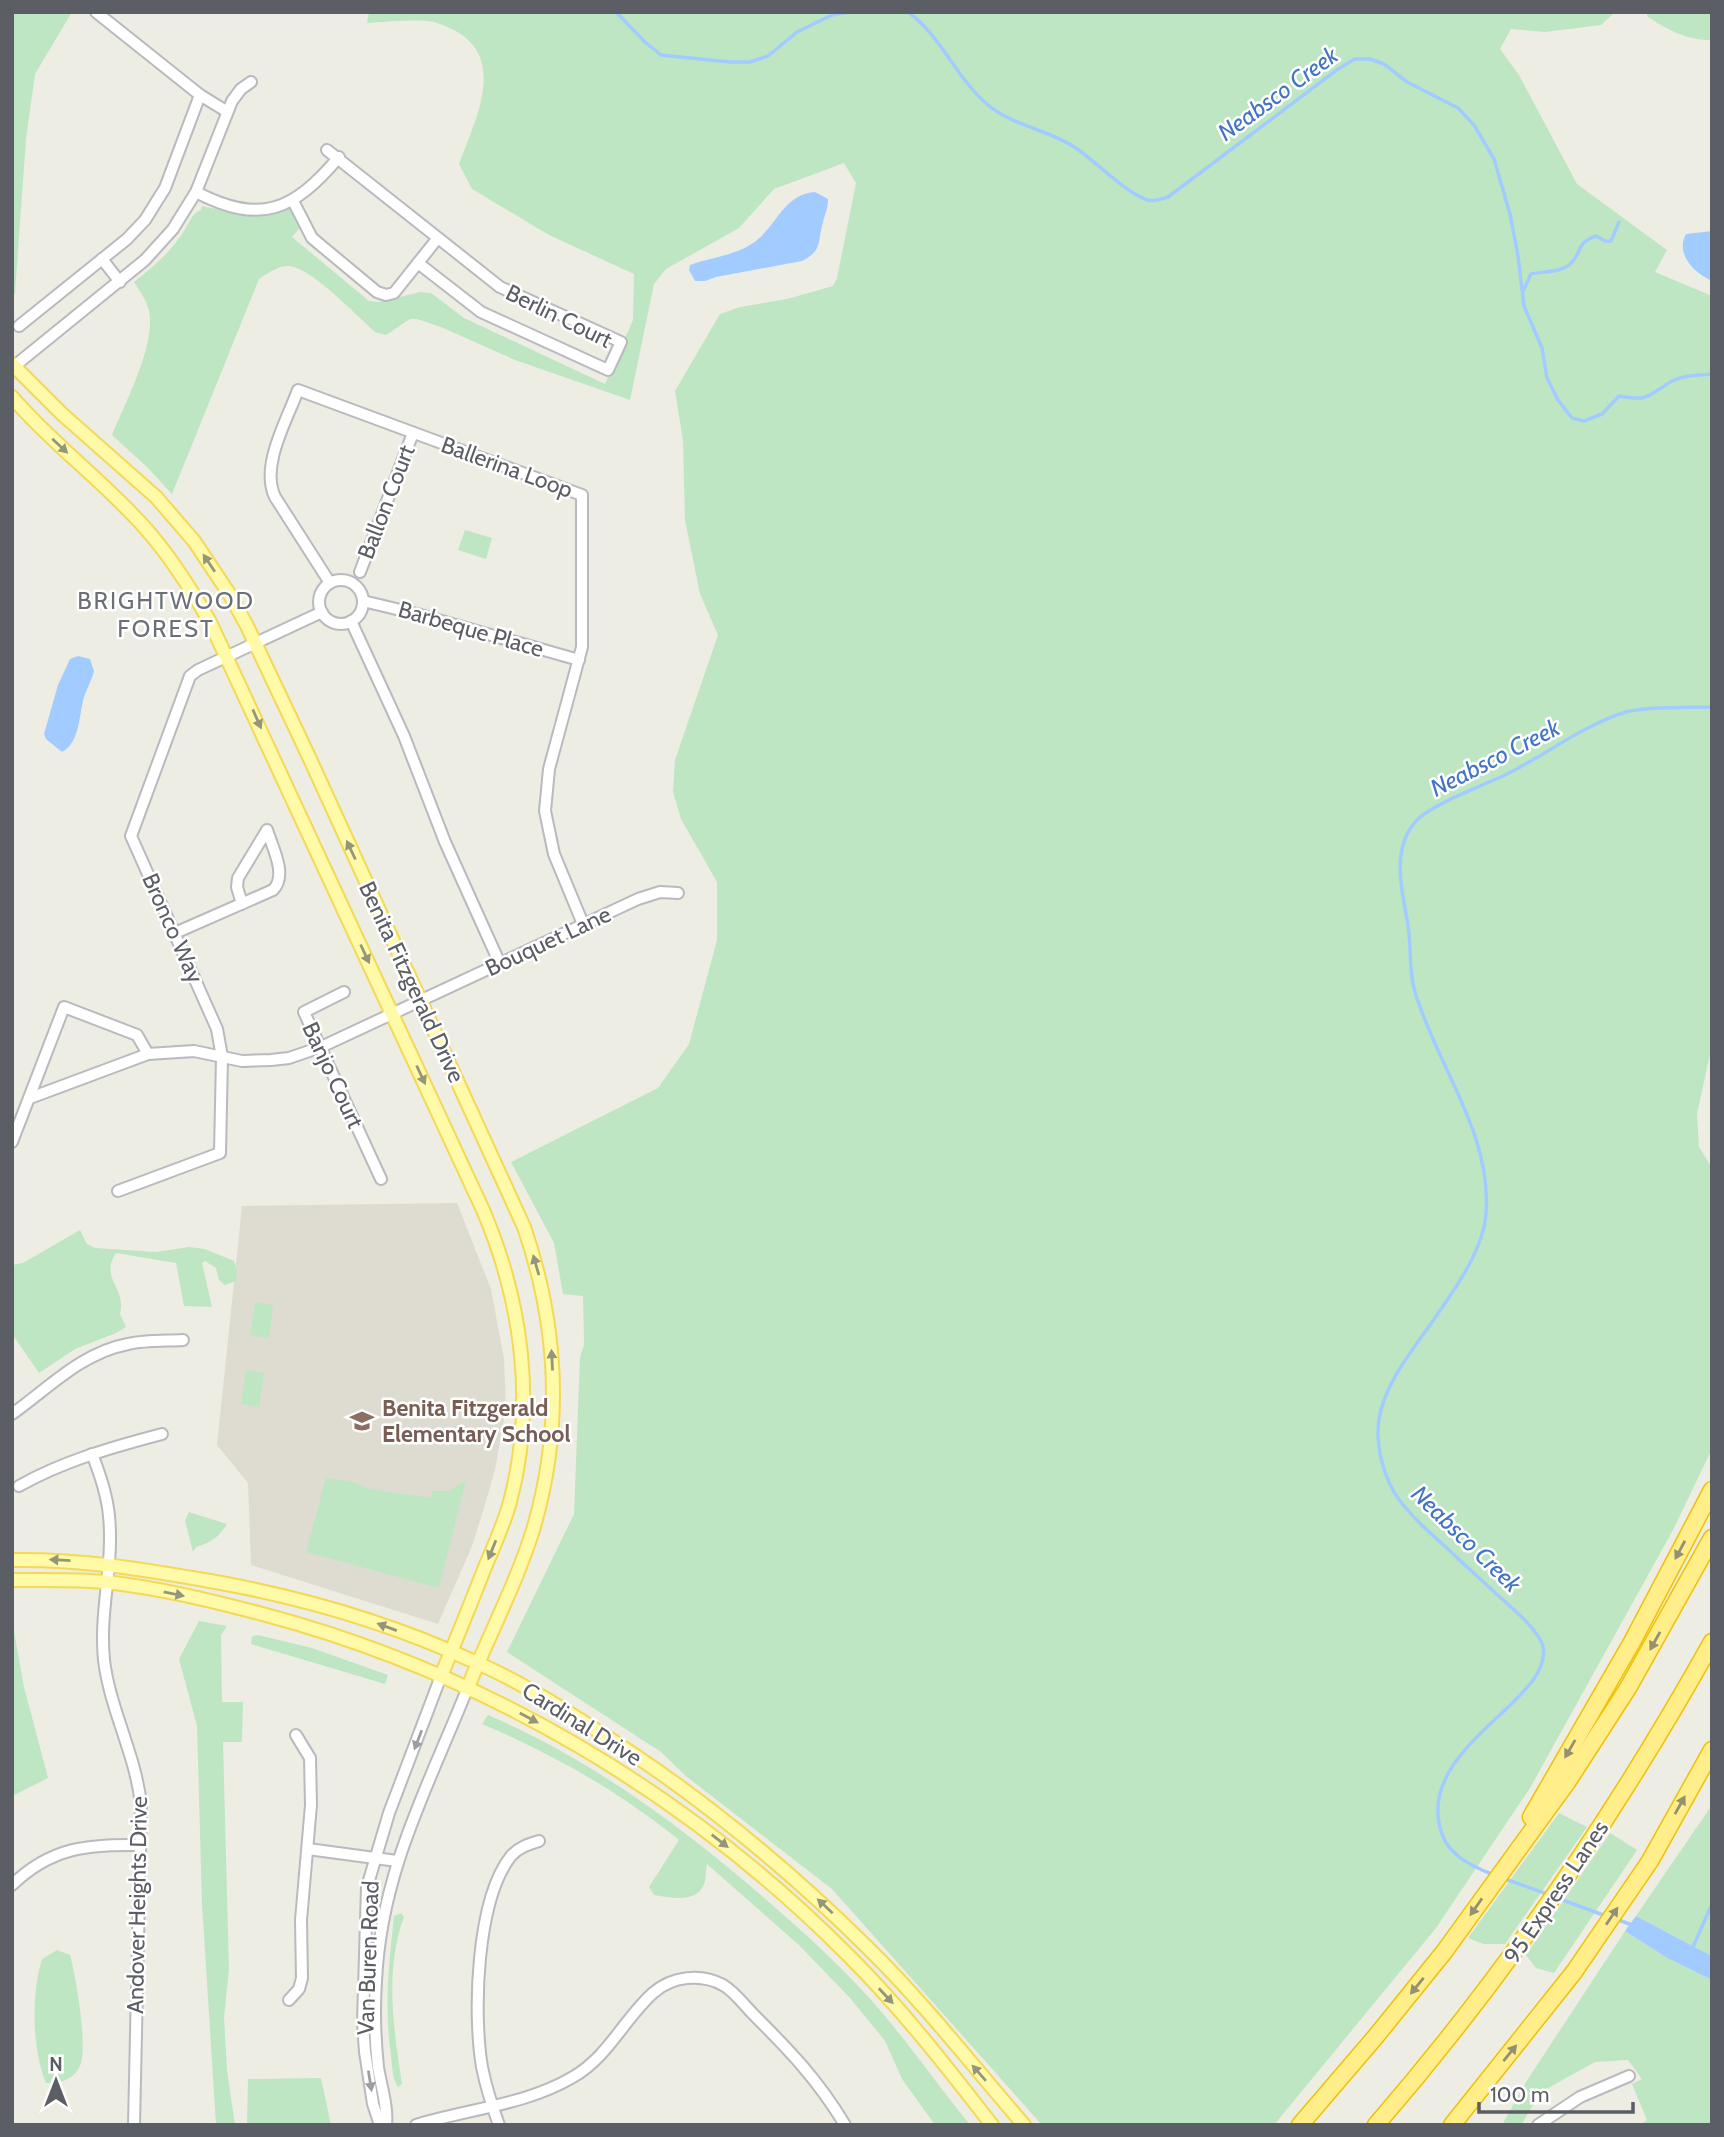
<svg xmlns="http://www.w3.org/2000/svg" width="1724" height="2137" font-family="Cabin,sans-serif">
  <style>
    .education { fill: #dedcd1 }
    .green { fill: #bee6c3 }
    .water { fill: #a2ccff }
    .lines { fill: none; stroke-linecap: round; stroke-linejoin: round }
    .stream { stroke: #a2ccff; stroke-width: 3.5 }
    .minor-casing { stroke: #b8babf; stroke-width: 14 }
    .major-casing { stroke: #f4d956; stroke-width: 16 }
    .highway-casing { stroke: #f1c000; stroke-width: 19 }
    .minor { stroke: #fff; stroke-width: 10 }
    .major { stroke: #fffaa7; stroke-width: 12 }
    .highway { stroke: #ffee89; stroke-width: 16 }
    .oneway { fill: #94957b }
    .oneway2 { fill: #949071 }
    .oneway3 { fill: #9d9ea2 }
    .labels { text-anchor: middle; stroke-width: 5; stroke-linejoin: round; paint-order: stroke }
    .street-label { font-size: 23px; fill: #5b5e64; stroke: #fff }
    .education-label { font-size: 23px; font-weight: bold; fill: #785e54; stroke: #fff; text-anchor: start }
    .water-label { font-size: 24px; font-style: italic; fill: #4274c5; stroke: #fff }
    .neighbourhood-label { font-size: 24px; letter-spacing: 2px; fill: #6c7076; stroke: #fff }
  </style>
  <rect width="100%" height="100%" fill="#eeede3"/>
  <path class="education" d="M457,1203L491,1289L504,1359L506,1407L495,1470L484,1508L472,1546L438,1624L251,1565L248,1483L217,1445L242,1206Z"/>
  <g class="green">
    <path d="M12,12H72L35,74L26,139L15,293L12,299Z"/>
    <path d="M369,12H1615L1601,25L1545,32L1511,29L1500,49L1519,75L1577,184L1667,250L1655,272L1712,296V1045L1697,1114L1699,1147L1712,1168V1449L1673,1530L1530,1788L1436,1928L1274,2125H1042L832,1889L687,1777L661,1752L507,1652L574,1514L580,1357L584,1345L583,1296L563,1294L554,1243L511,1162L658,1088L689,1044L717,940V882L681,819L673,792L675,760L718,635L700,594L685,520L683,441L675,391L720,314L740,307L787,299L833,286L837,278L856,183L844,163L774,189L739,228L666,269L654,284L630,400L515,360L441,327L417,319H410L386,335L375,332C356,315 317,274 294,267C281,263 269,273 259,279L172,494L148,468L112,435C125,403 156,345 149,311C147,301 140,291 134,282C152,268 172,251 184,231C189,223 192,213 201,210L202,206L248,216L290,209L299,229L292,237L369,301L380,302L420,292L431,293L464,318L605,384L633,320L634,274L549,235L472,189L459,164C479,111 512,47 437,23C423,18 384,22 367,23Z"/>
    <path d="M1647,12H1712V40C1689,41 1665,29 1647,16Z"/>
    <path d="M465,530L492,538L486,559L458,550Z"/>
    <path d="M80,1230L87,1244L95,1248L156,1252L189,1247L205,1249L234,1261L237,1271L236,1281L225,1285L219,1280L216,1268L205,1261L202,1263L212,1307L184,1306L176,1263L116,1253C99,1278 127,1288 120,1314L126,1327L116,1333L75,1349L39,1373L12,1334V1265L23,1263Z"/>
    <path d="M255,1302L273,1305L269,1338L250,1335Z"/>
    <path d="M246,1370L264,1373L259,1407L241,1404Z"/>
    <path d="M326,1478L353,1482L370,1489L431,1498L432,1491H449L466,1480L439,1588L306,1552Z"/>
    <path d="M189,1512L227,1524C218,1538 212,1542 196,1547L193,1552L185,1521Z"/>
    <path d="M12,1620L24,1687L48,1778L12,1796Z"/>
    <path d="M199,1621L227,1626L221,1635L222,1702H243L242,1742H223L229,1969L224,2017L227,2070L235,2125H216L202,1904L197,1726L179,1659Z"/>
    <path d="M258,1635L312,1648L388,1675L385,1684L251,1644L252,1636Z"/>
    <path d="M488,1715C589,1758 680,1825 763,1897C806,1934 848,1972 885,2016C914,2051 941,2089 970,2125H935L902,2079L885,2041L850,1998L800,1946L707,1864C706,1868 706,1875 705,1881C699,1904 672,1898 654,1895L649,1887L679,1840C620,1792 553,1754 482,1724Z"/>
    <path d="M1712,1805V1956L1636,1916Z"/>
    <path d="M1559,1813L1587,1827L1505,1944H1484L1468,1938Z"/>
    <path d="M1610,1833L1637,1850L1554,1973L1536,1968L1526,1955Z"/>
    <path d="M401,1913L404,1917C384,1970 394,2031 402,2084L398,2087C392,2078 392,2066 391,2055C384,2008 389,1963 394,1916Z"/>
    <path d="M1625,1931L1667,1958L1712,1980V2125H1640L1647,2120L1632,2084L1642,2079L1628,2060L1595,2062L1541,2092L1521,2125H1502L1526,2082Z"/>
    <path d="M57,1950L70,1955C76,1978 87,2041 81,2063C76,2079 60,2084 46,2083C32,2050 31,1994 42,1959Z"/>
    <path d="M321,2078L331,2125H247L248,2079Z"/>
  </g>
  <g class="water">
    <path d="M815,192L828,199C828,208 825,214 823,222C817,243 823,250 802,261L716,277L705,281H695L689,270L690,265C711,257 734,256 753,243C776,228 783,194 815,192Z"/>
    <path d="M1712,231V281C1694,273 1675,254 1686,234Z"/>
    <path d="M78,656L90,659L94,671C92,680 87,688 84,697C79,714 80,743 62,752L46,739L44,734L58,685L70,659Z"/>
    <path d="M1636,1916L1712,1956V1980L1667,1958L1625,1931Z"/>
  </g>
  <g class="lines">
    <g class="stream">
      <path d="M616,12L645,42L661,55L730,62H750L768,56L797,32L832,15L849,12"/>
      <path d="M908,12C942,37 956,78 988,105C1013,126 1047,129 1074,147C1099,163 1120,189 1147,200C1154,202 1161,199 1168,197L1338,69L1355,59H1370L1384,64L1407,82L1458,108L1474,125L1494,159L1510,214L1518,256L1524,306L1542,348L1547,378L1558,400L1572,418L1584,421L1602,414L1619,396C1650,402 1648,395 1672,381C1684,375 1698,375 1712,374"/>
      <path d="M1523,291L1531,274C1543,271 1560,273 1570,264C1583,253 1574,244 1596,236L1605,241H1611L1619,222"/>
      <path d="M1494,1875C1468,1865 1444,1853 1439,1823C1424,1744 1554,1699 1543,1646C1540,1636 1532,1628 1525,1620C1499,1596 1473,1573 1448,1549C1431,1534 1414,1519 1400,1501C1384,1480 1375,1445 1379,1419C1385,1380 1418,1344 1439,1312C1458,1285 1484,1247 1486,1213C1492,1133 1437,1066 1415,992C1408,969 1412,943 1407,919C1401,887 1391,846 1418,819C1435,803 1482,786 1505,775C1544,756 1585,724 1626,712C1651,706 1686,708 1712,707"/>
      <path d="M1505,1879L1550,1895"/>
      <path d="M1557,1898L1606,1916"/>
      <path d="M1616,1919L1632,1925"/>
      <path d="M1693,1947L1712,1904"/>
    </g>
    <g class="minor-casing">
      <g id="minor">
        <path d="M96,12L200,95L226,111"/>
        <path d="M327,150L500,287L621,342L608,370L481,312L418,263"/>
        <path d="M196,192C261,226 294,210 339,157"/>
        <path d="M293,201L312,238L377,292L386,295L394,293L437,239"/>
        <path d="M102,259L120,282"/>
        <path d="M19,326L127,239L145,220L165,188L200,95"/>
        <path d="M12,368L145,260L173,229L196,192L232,101L241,89L251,82"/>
        <path d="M360,572L413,433"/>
        <circle cx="341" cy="602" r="22"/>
        <path d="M330,583L275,497C260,466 287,420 298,390L582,495V647L549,769L545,811L554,854L583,924"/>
        <path d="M363,601L417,614L579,660"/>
        <path d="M351,621L404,736L445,842L500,964"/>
        <path d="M175,933L273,890C288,875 272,847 267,830L238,878L237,887L242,904"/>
        <path d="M344,992L304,1012L381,1179"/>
        <path d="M30,1098L148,1054L194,1051L242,1061L271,1060L289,1058L321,1047L638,899L660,892L678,893"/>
        <path d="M12,1142L64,1007L137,1035L148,1054"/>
        <path d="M118,1191L220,1153L222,1057L217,1029L131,836L190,676L198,670L322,612"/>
        <path d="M12,1414C49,1388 81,1353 128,1344C145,1340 165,1341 183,1340"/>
        <path d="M92,1454C100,1474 107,1494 109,1516C114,1564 99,1612 104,1660C110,1710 136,1755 141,1805L134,2125"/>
        <path d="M19,1486C63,1461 113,1447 162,1434"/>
        <path d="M308,1849L397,1861"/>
        <path d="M12,1885C51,1847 89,1844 140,1845"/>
        <path d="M289,2000L299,1989L302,1978L301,1920L311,1805L310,1758L296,1735"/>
        <path d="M380,2125L373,2104L365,2052L363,2023L367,1887L389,1813L441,1676"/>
        <path d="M386,2125C388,2106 381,2086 378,2067C375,2038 374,2010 376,1981C381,1872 428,1787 468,1687"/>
        <path d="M416,2125C467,2109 526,2105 573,2077C608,2057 624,2019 653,1993C672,1976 701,1973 723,1985C735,1992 744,2005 754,2015C790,2051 818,2080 845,2125"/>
        <path d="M499,2125C492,2106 486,2087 482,2067C473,2014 476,1900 511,1856C519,1847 529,1844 539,1841"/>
        <path d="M1538,2125L1580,2097L1629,2076"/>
      </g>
    </g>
    <g class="major-casing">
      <g id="major">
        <path d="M12,364L62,414L156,497L194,541L230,595L247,626L309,757L524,1227C558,1326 563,1429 533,1530C516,1584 489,1635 468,1687"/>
        <path d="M12,397C53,445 105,482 146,529C171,557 191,589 210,622L483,1210C522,1301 536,1404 510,1502C504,1524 494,1546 485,1567C471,1603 456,1640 441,1676"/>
        <path d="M12,1560C82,1559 141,1569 210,1581C301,1597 391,1623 475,1662C517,1680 557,1705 596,1730C695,1792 785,1866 868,1948C924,2003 973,2066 1024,2125"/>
        <path d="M12,1580C43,1580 75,1579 106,1582C160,1588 213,1601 266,1615C487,1674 688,1794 849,1956C901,2008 947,2067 992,2125"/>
      </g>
    </g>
    <g class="highway-casing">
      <g id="highway">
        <path d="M1531,1817L1632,1642L1712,1490"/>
        <path d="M1300,2125L1377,2035L1444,1952L1568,1781L1628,1688L1712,1538"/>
        <path d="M1376,2125C1505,1976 1616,1814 1712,1642"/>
        <path d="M1452,2125L1574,1972L1650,1861L1712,1750"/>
      </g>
    </g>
    <use href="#minor" class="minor"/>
    <use href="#major" class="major"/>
    <use href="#highway" class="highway"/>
  </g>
  <defs><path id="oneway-solid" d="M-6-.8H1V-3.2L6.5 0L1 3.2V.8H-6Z" transform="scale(1.75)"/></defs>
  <g class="oneway">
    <use href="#oneway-solid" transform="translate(60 446) rotate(43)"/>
    <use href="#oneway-solid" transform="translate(209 563) rotate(-124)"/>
    <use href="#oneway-solid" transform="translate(257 719) rotate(66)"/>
    <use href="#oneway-solid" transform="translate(351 850) rotate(-115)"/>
    <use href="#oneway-solid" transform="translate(365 954) rotate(65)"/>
    <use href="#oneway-solid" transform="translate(421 1075) rotate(65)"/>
    <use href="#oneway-solid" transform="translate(536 1265) rotate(-106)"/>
    <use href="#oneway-solid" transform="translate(552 1360) rotate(-93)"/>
    <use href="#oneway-solid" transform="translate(492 1550) rotate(112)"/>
    <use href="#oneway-solid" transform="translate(60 1560) rotate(-177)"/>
    <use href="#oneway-solid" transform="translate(174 1594) rotate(11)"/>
    <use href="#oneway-solid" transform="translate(387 1627) rotate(-160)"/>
    <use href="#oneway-solid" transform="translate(529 1718) rotate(28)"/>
    <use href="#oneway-solid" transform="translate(720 1841) rotate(38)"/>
    <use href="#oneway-solid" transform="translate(825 1906) rotate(-137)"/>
    <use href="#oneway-solid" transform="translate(886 1996) rotate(47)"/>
    <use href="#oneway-solid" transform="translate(979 2073) rotate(-131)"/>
  </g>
  <g class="oneway2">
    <use href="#oneway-solid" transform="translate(1680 1550) rotate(118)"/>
    <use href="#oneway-solid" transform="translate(1655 1641) rotate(119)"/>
    <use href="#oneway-solid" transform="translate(1570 1749) rotate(120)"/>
    <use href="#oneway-solid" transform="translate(1680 1805) rotate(-61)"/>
    <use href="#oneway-solid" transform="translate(1476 1907) rotate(125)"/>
    <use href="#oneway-solid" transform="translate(1612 1916) rotate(-56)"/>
    <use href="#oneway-solid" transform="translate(1417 1986) rotate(129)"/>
    <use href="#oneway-solid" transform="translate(1510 2053) rotate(-51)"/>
  </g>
  <g class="oneway3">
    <use href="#oneway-solid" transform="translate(418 1740) rotate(111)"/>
    <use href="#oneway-solid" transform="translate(370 2081) rotate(81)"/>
  </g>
  <defs>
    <g id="school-bare" transform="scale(1.89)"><path d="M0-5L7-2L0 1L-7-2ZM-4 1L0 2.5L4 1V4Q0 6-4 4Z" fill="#8d6e63" stroke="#fff" stroke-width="2.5" paint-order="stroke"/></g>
  </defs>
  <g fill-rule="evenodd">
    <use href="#school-bare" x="362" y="1421"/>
  </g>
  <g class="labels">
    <g class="street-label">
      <text transform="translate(559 316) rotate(26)" y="8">Berlin Court</text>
      <text transform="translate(507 467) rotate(20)" y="8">Ballerina Loop</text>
      <text transform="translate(386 502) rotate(-69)" y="8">Ballon Court</text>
      <text transform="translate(471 629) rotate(16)" y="8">Barbeque Place</text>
      <text transform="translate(173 928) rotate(66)" y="8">Bronco Way</text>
      <text transform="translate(548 941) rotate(-25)" y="8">Bouquet Lane</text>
      <text transform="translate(412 982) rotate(65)" y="8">Benita Fitzgerald Drive</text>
      <text transform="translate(333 1075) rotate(65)" y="8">Banjo Court</text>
      <text transform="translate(582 1724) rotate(32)" y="8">Cardinal Drive</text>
      <text transform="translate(1556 1892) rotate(-56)" y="8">95 Express Lanes</text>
      <text transform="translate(137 1905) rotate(-89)" y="8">Andover Heights Drive</text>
      <text transform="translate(368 1958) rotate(-88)" y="8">Van Buren Road</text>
    </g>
    <g class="education-label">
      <text x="382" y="1416">Benita Fitzgerald<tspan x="382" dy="26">Elementary School</tspan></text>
    </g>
    <g class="water-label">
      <text transform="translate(1278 94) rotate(-36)" y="8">Neabsco Creek</text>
      <text transform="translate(1495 758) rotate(-27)" y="8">Neabsco Creek</text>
      <text transform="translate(1466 1539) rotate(44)" y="8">Neabsco Creek</text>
    </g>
    <g class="neighbourhood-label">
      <text x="166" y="609">BRIGHTWOOD<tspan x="166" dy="28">FOREST</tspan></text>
    </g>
  </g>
  <rect width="1724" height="2137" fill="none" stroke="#5b5e64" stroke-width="28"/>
  <g transform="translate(56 2081)" stroke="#ffffff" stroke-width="5" paint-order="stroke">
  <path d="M0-5L12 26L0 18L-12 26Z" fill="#5b5e64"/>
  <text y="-10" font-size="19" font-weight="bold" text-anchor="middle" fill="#5b5e64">N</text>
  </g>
  <path d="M1479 2102v10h154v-10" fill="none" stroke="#5b5e64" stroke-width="3.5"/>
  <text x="1490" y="2102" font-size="21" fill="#5b5e64" stroke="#ffffff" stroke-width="5" paint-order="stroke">100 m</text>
</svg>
